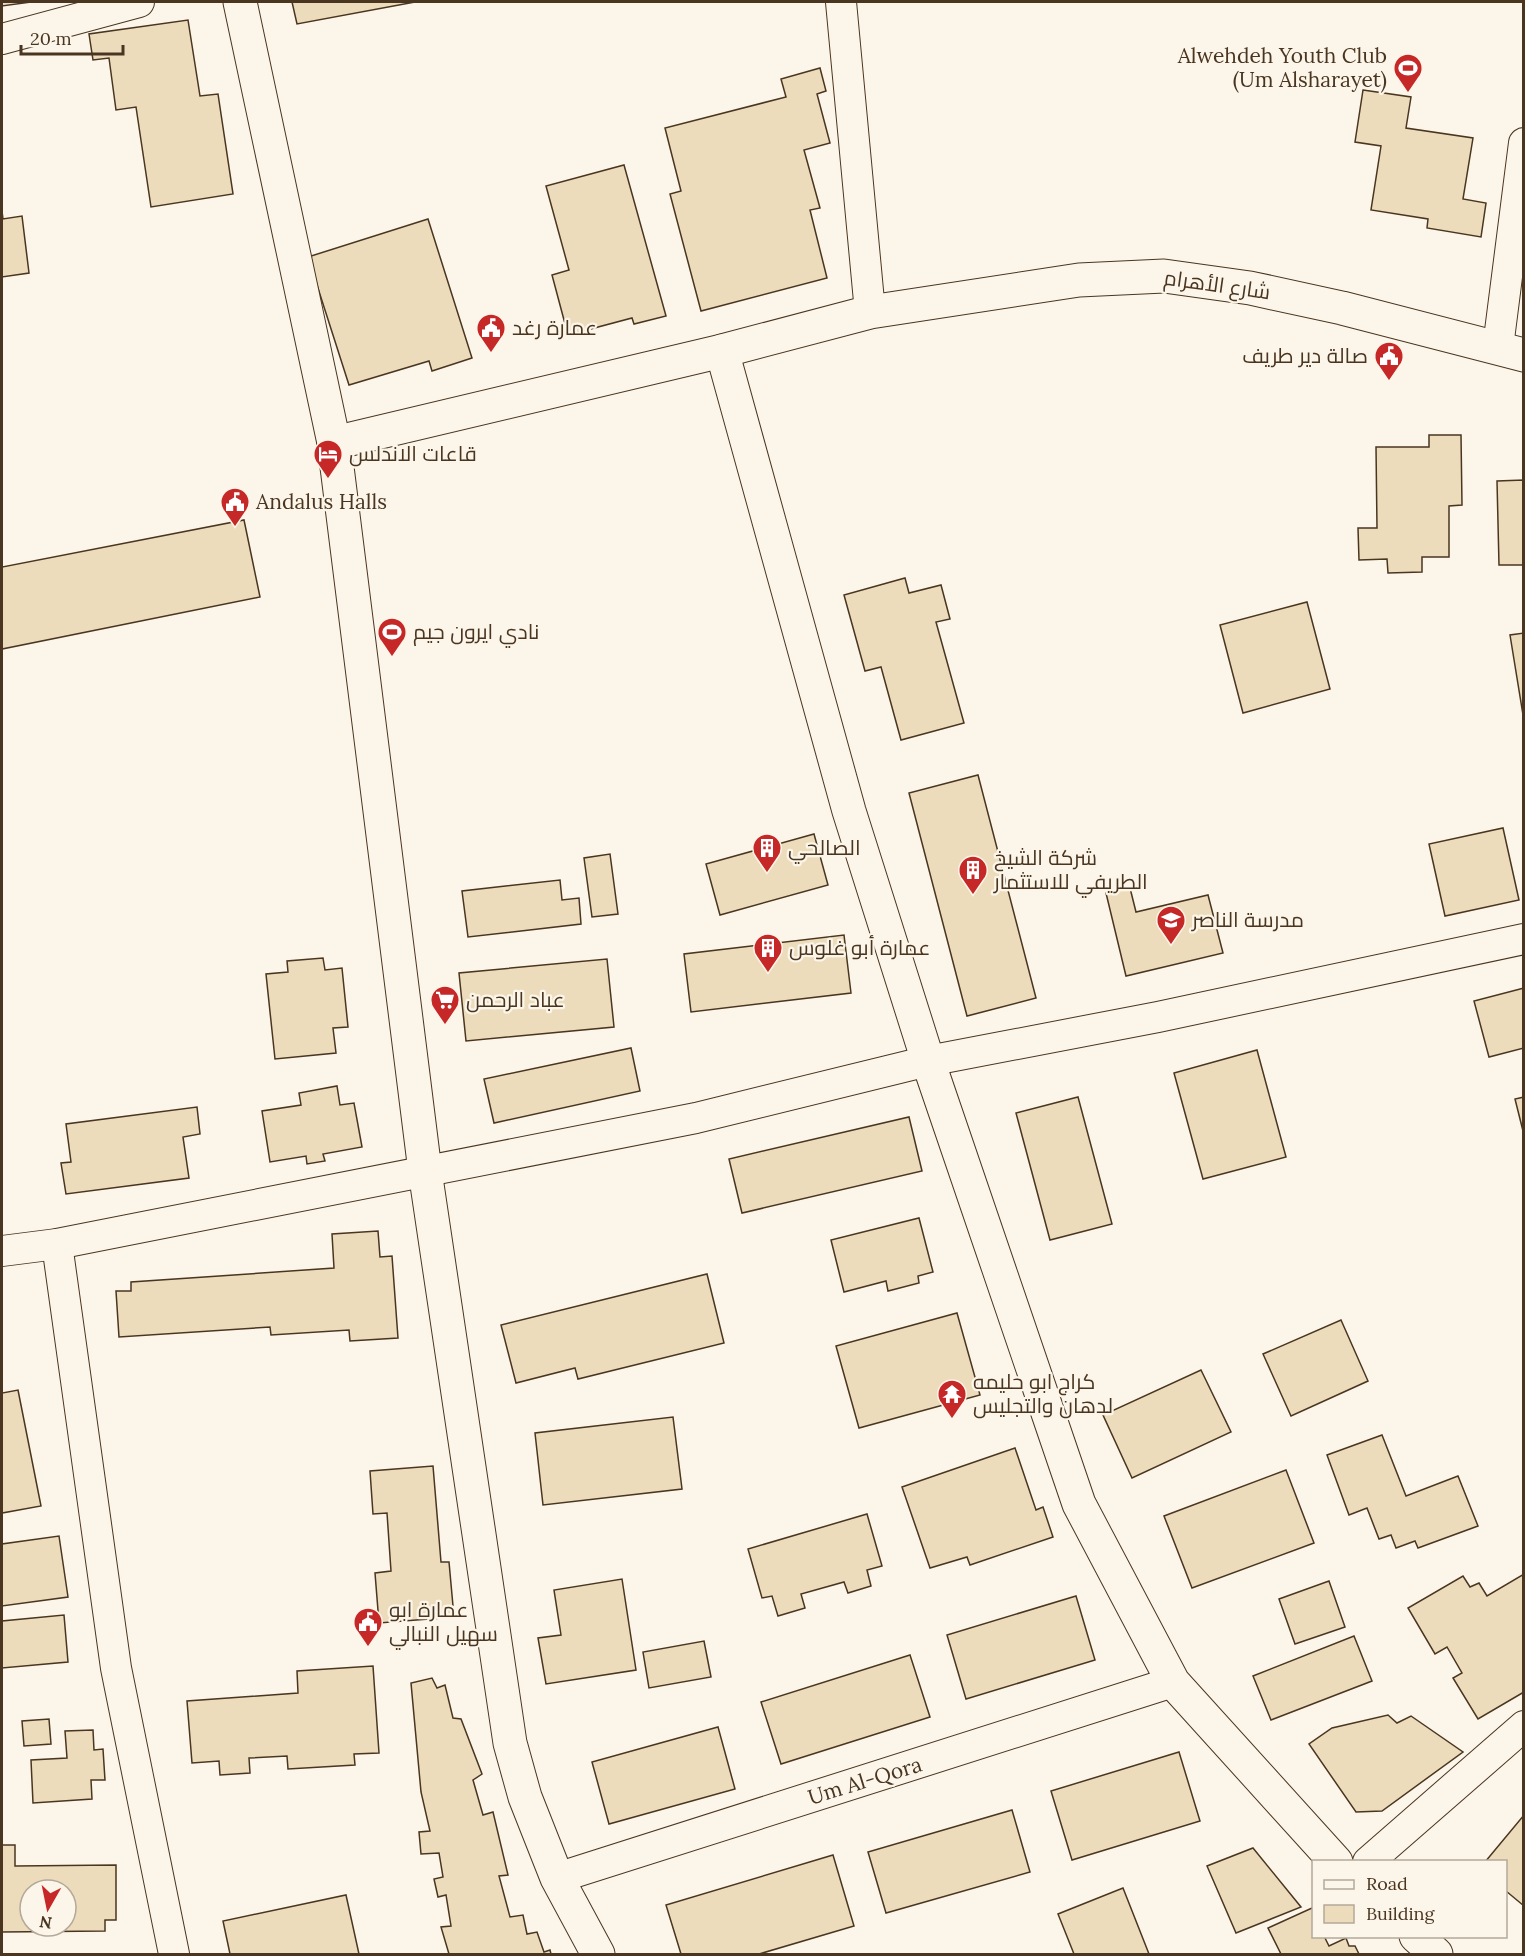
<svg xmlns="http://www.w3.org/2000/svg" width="1525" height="1956" font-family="Lora,Cairo,serif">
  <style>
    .building { fill: #ecdcbc; stroke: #4a3520; stroke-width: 1.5; fill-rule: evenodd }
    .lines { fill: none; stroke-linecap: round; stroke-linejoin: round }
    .street-casing { stroke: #4a3520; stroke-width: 32 }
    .secondary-casing { stroke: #4a3520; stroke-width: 35 }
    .street { stroke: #fbf6e9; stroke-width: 30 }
    .secondary { stroke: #fbf6e9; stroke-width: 33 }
    .labels { text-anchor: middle; stroke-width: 4.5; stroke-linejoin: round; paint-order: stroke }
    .poi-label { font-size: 21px; fill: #4a3520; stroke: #fbf6e9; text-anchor: start }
    .street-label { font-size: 21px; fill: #4a3520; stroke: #fbf6e9 }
  </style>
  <rect width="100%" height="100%" fill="#fbf6e9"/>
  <g class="building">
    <path d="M2,2H31L2,6Z"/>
    <path d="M292,2H415L297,24Z"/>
    <path d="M188,20L200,96L218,94L233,194L151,207L136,107L116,110L109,58L93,60L89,34Z"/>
    <path d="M820,68L826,91L817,94L830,143L804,150L820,208L810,210L827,278L701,311L670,194L681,191L665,128L786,97L781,79Z"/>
    <path d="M1363,90L1411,97L1406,128L1473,138L1463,199L1486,203L1481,237L1427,228L1428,219L1371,210L1381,146L1355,142Z"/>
    <path d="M624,165L666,316L634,324L632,318L568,335L552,275L569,270L546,186Z"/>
    <path d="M2,211L3,219L22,216L29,273L2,277Z"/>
    <path d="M428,219L472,358L432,371L429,361L349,385L308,257Z"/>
    <path d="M1429,435H1461L1462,505L1449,506V557H1422V572L1388,573L1387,559L1359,560L1358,528H1377L1376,447H1429Z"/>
    <path d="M1524,480V565H1499L1497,481Z"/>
    <path d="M244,520L260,597L2,649V567Z"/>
    <path d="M905,578L909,593L941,585L950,619L936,622L964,723L901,740L881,667L865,671L844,595Z"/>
    <path d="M1307,602L1330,689L1243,713L1220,625Z"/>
    <path d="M1524,633V721L1510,635Z"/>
    <path d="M978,775L1036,998L967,1016L909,793Z"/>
    <path d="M1503,828L1519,900L1445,916L1429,844Z"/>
    <path d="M814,834L828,885L720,915L706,864Z"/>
    <path d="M610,854L618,914L592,917L584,858Z"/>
    <path d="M560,880L562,900L579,898L581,924L468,937L462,891Z"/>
    <path d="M1130,888L1136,912L1208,895L1223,953L1126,976L1106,893Z"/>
    <path d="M844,935L851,993L691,1012L684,954Z"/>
    <path d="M323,958L325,970L342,968L348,1027L333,1028L336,1053L275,1059L266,974L288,972L287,961Z"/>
    <path d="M607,959L614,1027L466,1041L459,973Z"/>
    <path d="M1524,988V1048L1489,1057L1474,1001Z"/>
    <path d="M631,1048L640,1091L494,1123L484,1079Z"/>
    <path d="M1257,1050L1286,1157L1203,1179L1174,1073Z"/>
    <path d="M337,1086L340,1105L354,1103L362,1147L323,1154L325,1161L307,1164L306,1156L270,1162L262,1111L301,1105L299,1093Z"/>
    <path d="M1078,1097L1112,1224L1050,1240L1016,1113Z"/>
    <path d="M1524,1097V1135L1515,1099Z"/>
    <path d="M197,1107L200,1134L183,1137L189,1178L66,1194L61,1163L71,1162L66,1124Z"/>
    <path d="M909,1117L922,1171L742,1213L729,1159Z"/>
    <path d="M919,1218L933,1272L918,1276L919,1283L888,1291L886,1281L844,1292L831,1240Z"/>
    <path d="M378,1231L380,1257L392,1256L398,1338L350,1341L349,1330L271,1335L270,1327L119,1337L116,1291H131V1282L334,1268L332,1234Z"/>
    <path d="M707,1274L724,1343L578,1379L575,1368L516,1383L501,1325Z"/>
    <path d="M957,1313L980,1395L859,1428L836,1346Z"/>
    <path d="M1341,1320L1368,1381L1291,1416L1263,1354Z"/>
    <path d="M1201,1370L1231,1432L1132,1478L1103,1415Z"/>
    <path d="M18,1390L41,1506L2,1513V1393Z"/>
    <path d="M673,1417L682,1489L543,1505L535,1433Z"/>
    <path d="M1382,1435L1406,1496L1458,1476L1478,1526L1418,1548L1415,1541L1396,1548L1391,1535L1379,1539L1367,1508L1349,1515L1327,1455Z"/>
    <path d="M1015,1448L1036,1510L1043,1507L1053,1537L970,1565L967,1557L930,1568L902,1487Z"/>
    <path d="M433,1466L441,1562H449L454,1617L379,1623L375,1573L391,1571L387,1513L373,1514L370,1471Z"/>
    <path d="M1286,1470L1314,1543L1192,1588L1164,1516Z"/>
    <path d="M867,1514L882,1566L867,1570L871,1586L848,1593L844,1582L801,1594L805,1608L778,1616L772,1596L762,1598L748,1549Z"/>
    <path d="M59,1536L68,1597L2,1606V1544Z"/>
    <path d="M1524,1574V1692L1478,1719L1453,1678L1462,1673L1447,1647L1435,1654L1408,1608L1463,1576L1470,1587L1479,1583L1487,1596Z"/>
    <path d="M622,1579L636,1670L546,1684L538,1638L561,1635L554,1590Z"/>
    <path d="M1329,1581L1345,1627L1295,1644L1279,1599Z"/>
    <path d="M1076,1596L1095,1660L966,1699L947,1635Z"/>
    <path d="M64,1615L68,1662L2,1668V1621Z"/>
    <path d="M1354,1636L1372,1681L1271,1720L1253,1676Z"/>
    <path d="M704,1641L711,1677L649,1688L643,1652Z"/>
    <path d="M910,1655L930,1717L781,1764L761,1702Z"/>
    <path d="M373,1666L379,1753L354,1754L355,1765L288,1769L287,1756L249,1758L250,1773L220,1775L219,1761L192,1763L187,1701L298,1693L297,1671Z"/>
    <path d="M432,1678L437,1688L445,1685L453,1718L461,1719L482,1774L473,1780L483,1815L493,1812L508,1875L499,1876L510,1917L523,1915L527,1934L537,1932L544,1952L550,1950L551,1954H449L441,1927L451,1926L446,1895L438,1897L434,1879L443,1877L439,1853L421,1854L419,1832L430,1831L421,1792L411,1683Z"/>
    <path d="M1388,1715L1397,1723L1411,1716L1463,1752L1382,1811L1356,1812L1309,1744L1332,1728Z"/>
    <path d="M49,1719L51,1744L24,1746L22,1721Z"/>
    <path d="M718,1727L735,1789L609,1824L592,1762Z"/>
    <path d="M93,1730L94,1750L103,1749L105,1780H91L92,1799L33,1803L31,1760L67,1758L65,1731Z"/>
    <path d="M1179,1752L1200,1821L1072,1860L1051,1791Z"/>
    <path d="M1012,1810L1030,1872L886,1913L868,1852Z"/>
    <path d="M1524,1815V1906L1506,1891V1862H1485Z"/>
    <path d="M2,1845H15V1866L116,1865V1920H105V1931L2,1932ZM30,1890H66V1926H30Z"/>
    <path d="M1253,1848L1301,1907L1236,1933L1207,1866Z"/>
    <path d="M833,1855L854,1926L759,1954H681L666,1905Z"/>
    <path d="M1123,1888L1149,1954H1074L1058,1914Z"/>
    <path d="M346,1895L359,1954H230L223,1921Z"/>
    <path d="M1312,1908L1314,1912V1936H1324L1329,1946L1346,1938L1349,1946H1355L1359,1954H1281L1268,1928Z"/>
  </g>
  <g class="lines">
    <g class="street-casing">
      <g id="street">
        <path d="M841,2L870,312"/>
        <path d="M2,39L139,2"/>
        <path d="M1498,347L1524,143"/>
        <path d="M57,1244L116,1668L174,1954"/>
        <path d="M2,1251L57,1244L696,1118L928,1061L1158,1017L1524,939"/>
        <path d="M1368,1862L1524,1726"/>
        <path d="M557,1878L1173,1682"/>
      </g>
    </g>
    <g class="secondary-casing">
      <g id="secondary">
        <path d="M240,2L334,443L425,1171L510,1743L525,1797L557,1878L598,1954"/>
        <path d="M722,351L849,811L928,1061L1079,1504L1173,1682L1336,1862"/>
        <path d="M334,443L722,351L870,312L1079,280L1164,276L1250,288L1342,308L1524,355"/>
        <path d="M1416,1936L1436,1954"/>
      </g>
    </g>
    <use href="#street" class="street"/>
    <use href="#secondary" class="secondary"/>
  </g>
  <defs>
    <g id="stadium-pin" transform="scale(1.5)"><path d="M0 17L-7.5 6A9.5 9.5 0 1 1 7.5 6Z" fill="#c62828" stroke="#fbf6e9"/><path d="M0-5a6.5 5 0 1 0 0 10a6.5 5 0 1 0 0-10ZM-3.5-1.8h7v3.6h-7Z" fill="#fff"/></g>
    <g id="civic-pin" transform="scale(1.5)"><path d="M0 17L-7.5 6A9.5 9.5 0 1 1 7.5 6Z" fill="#c62828" stroke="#fbf6e9"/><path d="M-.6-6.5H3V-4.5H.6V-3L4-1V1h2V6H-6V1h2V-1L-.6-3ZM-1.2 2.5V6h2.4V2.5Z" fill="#fff"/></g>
    <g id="hotel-pin" transform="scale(1.5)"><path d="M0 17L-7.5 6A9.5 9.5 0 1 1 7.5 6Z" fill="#c62828" stroke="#fbf6e9"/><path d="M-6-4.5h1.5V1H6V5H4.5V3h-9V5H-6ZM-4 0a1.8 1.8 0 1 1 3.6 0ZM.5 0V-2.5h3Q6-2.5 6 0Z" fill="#fff"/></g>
    <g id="building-pin" transform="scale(1.5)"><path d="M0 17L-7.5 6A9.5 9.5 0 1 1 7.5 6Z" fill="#c62828" stroke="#fbf6e9"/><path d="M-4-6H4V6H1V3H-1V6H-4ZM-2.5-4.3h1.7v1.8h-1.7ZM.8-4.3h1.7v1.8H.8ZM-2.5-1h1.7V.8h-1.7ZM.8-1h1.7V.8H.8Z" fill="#fff"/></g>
    <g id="school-pin" transform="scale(1.5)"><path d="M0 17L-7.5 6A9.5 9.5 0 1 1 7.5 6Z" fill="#c62828" stroke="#fbf6e9"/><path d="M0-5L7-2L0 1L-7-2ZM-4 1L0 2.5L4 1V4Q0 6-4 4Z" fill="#fff"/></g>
    <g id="supermarket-pin" transform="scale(1.5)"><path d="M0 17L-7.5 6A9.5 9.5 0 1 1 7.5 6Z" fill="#c62828" stroke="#fbf6e9"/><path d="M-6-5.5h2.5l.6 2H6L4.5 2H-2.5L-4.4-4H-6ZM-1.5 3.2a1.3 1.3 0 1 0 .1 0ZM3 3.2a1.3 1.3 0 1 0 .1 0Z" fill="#fff"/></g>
    <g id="temple-pin" transform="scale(1.5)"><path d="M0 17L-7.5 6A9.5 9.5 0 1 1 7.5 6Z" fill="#c62828" stroke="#fbf6e9"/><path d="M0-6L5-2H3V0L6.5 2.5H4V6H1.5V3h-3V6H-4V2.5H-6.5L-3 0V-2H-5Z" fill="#fff"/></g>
  </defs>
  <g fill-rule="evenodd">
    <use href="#stadium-pin" x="1408" y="68"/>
    <use href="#civic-pin" x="491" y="328"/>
    <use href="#civic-pin" x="1389" y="356"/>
    <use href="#hotel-pin" x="328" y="454"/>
    <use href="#civic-pin" x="235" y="502"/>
    <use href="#stadium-pin" x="392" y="632"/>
    <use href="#building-pin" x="767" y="848"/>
    <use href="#building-pin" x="973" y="870"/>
    <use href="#school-pin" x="1171" y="920"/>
    <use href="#building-pin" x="768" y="948"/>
    <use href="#supermarket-pin" x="445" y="1000"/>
    <use href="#temple-pin" x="952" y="1394"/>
    <use href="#civic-pin" x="368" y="1622"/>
  </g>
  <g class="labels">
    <g class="poi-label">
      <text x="1387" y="63" text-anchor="end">Alwehdeh Youth Club<tspan x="1387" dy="24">(Um Alsharayet)</tspan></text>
      <text x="512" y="335">عمارة رغد</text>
      <text x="1368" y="363" text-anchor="end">صالة دير طريف</text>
      <text x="349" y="461">قاعات الاندلس</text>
      <text x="256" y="509">Andalus Halls</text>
      <text x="413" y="639">نادي ايرون جيم</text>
      <text x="788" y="855">الصالحي</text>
      <text x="994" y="865">شركة الشيخ<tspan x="994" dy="24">الطريفي للاستثمار</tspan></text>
      <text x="1192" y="927">مدرسة الناصر</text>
      <text x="789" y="955">عمارة أبو غلوس</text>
      <text x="466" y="1007">عباد الرحمن</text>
      <text x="973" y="1389">كراج ابو حليمه<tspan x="973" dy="24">لدهان والتجليس</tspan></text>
      <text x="389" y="1617">عمارة ابو<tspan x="389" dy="24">سهيل النبالي</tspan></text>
    </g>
    <g class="street-label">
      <text transform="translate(1217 285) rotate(8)" y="7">شارع الأهرام</text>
      <text transform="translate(865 1781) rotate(-17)" y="7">Um Al-Qora</text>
    </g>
  </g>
  <rect width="1525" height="1956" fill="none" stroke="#4a3520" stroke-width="6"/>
  <rect x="1312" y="1860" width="195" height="78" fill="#fbf6e9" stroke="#b4a999" stroke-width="1.5"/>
  <rect x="1324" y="1880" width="30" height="9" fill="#fbf6e9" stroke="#b4a999" stroke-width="1.5"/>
  <text x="1366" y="1890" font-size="18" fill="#4a3520">Road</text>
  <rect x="1324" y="1905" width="30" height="18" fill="#ecdcbc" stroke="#b4a999" stroke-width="1.5"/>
  <text x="1366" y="1920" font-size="18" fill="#4a3520">Building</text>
  <g transform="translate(48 1908) rotate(189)"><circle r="28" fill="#fbf6e9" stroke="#b4a999" stroke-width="1.5"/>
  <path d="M0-4.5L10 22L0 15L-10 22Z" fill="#c62828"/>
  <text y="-9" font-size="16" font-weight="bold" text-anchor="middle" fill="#4a3520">N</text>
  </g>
  <path d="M21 45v9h102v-9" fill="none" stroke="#4a3520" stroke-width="3"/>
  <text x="30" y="45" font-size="18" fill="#4a3520" stroke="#fbf6e9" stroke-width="4.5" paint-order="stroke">20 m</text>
</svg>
